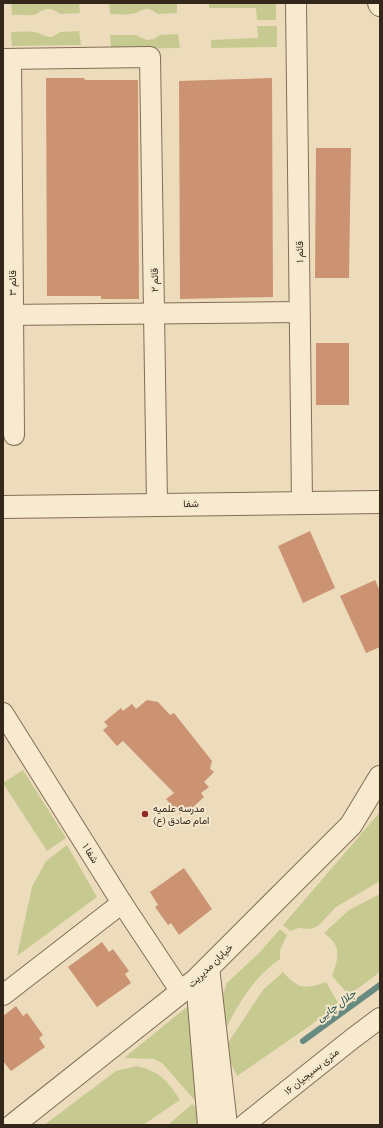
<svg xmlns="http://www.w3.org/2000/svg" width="383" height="1128" font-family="'IBM Plex Serif',Vazirmatn,serif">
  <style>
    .green { fill: #c6ca91 }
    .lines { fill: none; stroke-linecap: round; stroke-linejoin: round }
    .stream { stroke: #688b81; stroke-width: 6 }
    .building { fill: #cb9372 }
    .minor-casing { stroke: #846d56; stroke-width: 22 }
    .tertiary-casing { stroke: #846d56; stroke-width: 24 }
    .minor { stroke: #f8eacf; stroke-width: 20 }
    .tertiary { stroke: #f8eacf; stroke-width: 22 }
    .poi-dot { fill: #92272c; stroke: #f4e7cc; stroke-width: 1.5 }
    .labels { text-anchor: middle; stroke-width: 4; stroke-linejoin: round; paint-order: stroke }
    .street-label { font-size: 10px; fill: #33261b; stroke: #f4e7cc }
    .poi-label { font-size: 10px; fill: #33261b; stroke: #f4e7cc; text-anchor: start }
    .water-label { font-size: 11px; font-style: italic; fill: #2a534f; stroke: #f4e7cc }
  </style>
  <rect width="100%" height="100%" fill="#eddcbc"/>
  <g class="green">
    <path d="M11,3H79L80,13L60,14C50,6 45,9 36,14C30,17 18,14 12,15Z"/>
    <path d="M109,3H177V13L158,14C144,3 142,13 130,14C124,15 117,14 110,14Z"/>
    <path d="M209,3H276V20H257L256,8H209Z"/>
    <path d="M257,26H277V47L211,48V40L258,38Z"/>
    <path d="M79,31L81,45L12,46L11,32C18,32 27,31 34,32C46,34 48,42 60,32Z"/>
    <path d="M178,34L180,48L111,49L110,35H135L147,40L154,39L160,35Z"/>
    <path d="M23,770L66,838L47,851L3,783Z"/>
    <path d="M380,812V881L336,907L318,926L311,929L299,928L290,931L283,925Z"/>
    <path d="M67,845L97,897L17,956L32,887L46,861Z"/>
    <path d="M380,894V972L349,995L332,976C339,957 342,946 324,933L349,910Z"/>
    <path d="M280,929L287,935L280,950V959C250,980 235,1009 220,1041V1003L227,983L260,952Z"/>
    <path d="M283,972C299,990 305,989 326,982L338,1003L311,1025L237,1076L224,1049L263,990Z"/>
    <path d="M193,1002C186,1036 194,1070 198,1104L162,1063L154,1059L124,1058Z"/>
    <path d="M137,1066C160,1072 167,1080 180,1100L143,1125H44L116,1071Z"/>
    <path d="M192,1104L198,1109L196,1113L198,1125H168Z"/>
  </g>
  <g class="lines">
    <path class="stream" d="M303,1041L380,985"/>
  </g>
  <g class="building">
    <path d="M46,78H84L85,80H138L139,299H101V296H47Z"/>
    <path d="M272,78L273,297L180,299L179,81Z"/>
    <path d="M316,148H351L349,278H315Z"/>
    <rect x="316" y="343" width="33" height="62"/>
    <path d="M310,531L335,588L303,603L278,546Z"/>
    <path d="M375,580L380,591V647L366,653L340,596Z"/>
    <path d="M147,700L158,702L170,715L174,713L212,761L210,769L214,772L204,782L209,787L201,793L204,797L188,812L185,809L180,814L166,799L174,793L123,741L117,746L103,730L108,726L104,722L121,708L123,711L132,704L136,709Z"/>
    <path d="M184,868L212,909L179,935L171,923L168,925L155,907L158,905L150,892Z"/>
    <path d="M102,942L109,952L113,949L129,971L125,974L131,983L97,1007L68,967Z"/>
    <path d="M16,1006L23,1016L27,1013L43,1035L39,1038L45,1047L11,1071L3,1061V1016Z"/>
  </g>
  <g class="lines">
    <g class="minor-casing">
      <g id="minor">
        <path d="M296,3L302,501"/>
        <path d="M3,59L150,57L157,503"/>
        <path d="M11,59L14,435"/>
        <path d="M3,315L299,312"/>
        <path d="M3,713L122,903L181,992"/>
        <path d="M209,967L227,1125"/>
        <path d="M196,980L208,1125"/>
        <path d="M3,995L122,903"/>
        <path d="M244,1125L352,1039L380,1018"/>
      </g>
    </g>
    <g class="tertiary-casing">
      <g id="tertiary">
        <path d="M379,3L380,5"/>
        <path d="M3,507L380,502"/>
        <path d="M13,1125L196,980L351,825L380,777"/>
      </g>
    </g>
    <use href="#minor" class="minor"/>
    <use href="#tertiary" class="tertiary"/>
  </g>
  <circle class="poi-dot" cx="145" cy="814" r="4"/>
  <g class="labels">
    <g class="street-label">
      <text transform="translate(299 252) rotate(-91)" y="4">قائم ۱</text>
      <text transform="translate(154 280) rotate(-91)" y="4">قائم ۲</text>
      <text transform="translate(12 283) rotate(-90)" y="4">قائم ۳</text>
      <text transform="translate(191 503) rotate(-1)" y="4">شفا</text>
      <text transform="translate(91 853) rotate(58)" y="4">شفا ۱</text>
      <text transform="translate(210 965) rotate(-44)" y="4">خیابان مدیریت</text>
      <text transform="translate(311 1071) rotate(-39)" y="4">۱۶ متری بسیجیان</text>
    </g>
    <g class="poi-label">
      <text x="153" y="812">مدرسه علمیه<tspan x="153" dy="12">امام صادق (ع)</tspan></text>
    </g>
    <g class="water-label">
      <text transform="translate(336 1005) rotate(-36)" y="4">جلال چایی</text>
    </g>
  </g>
  <rect width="383" height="1128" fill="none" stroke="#33261b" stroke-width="8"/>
</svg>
